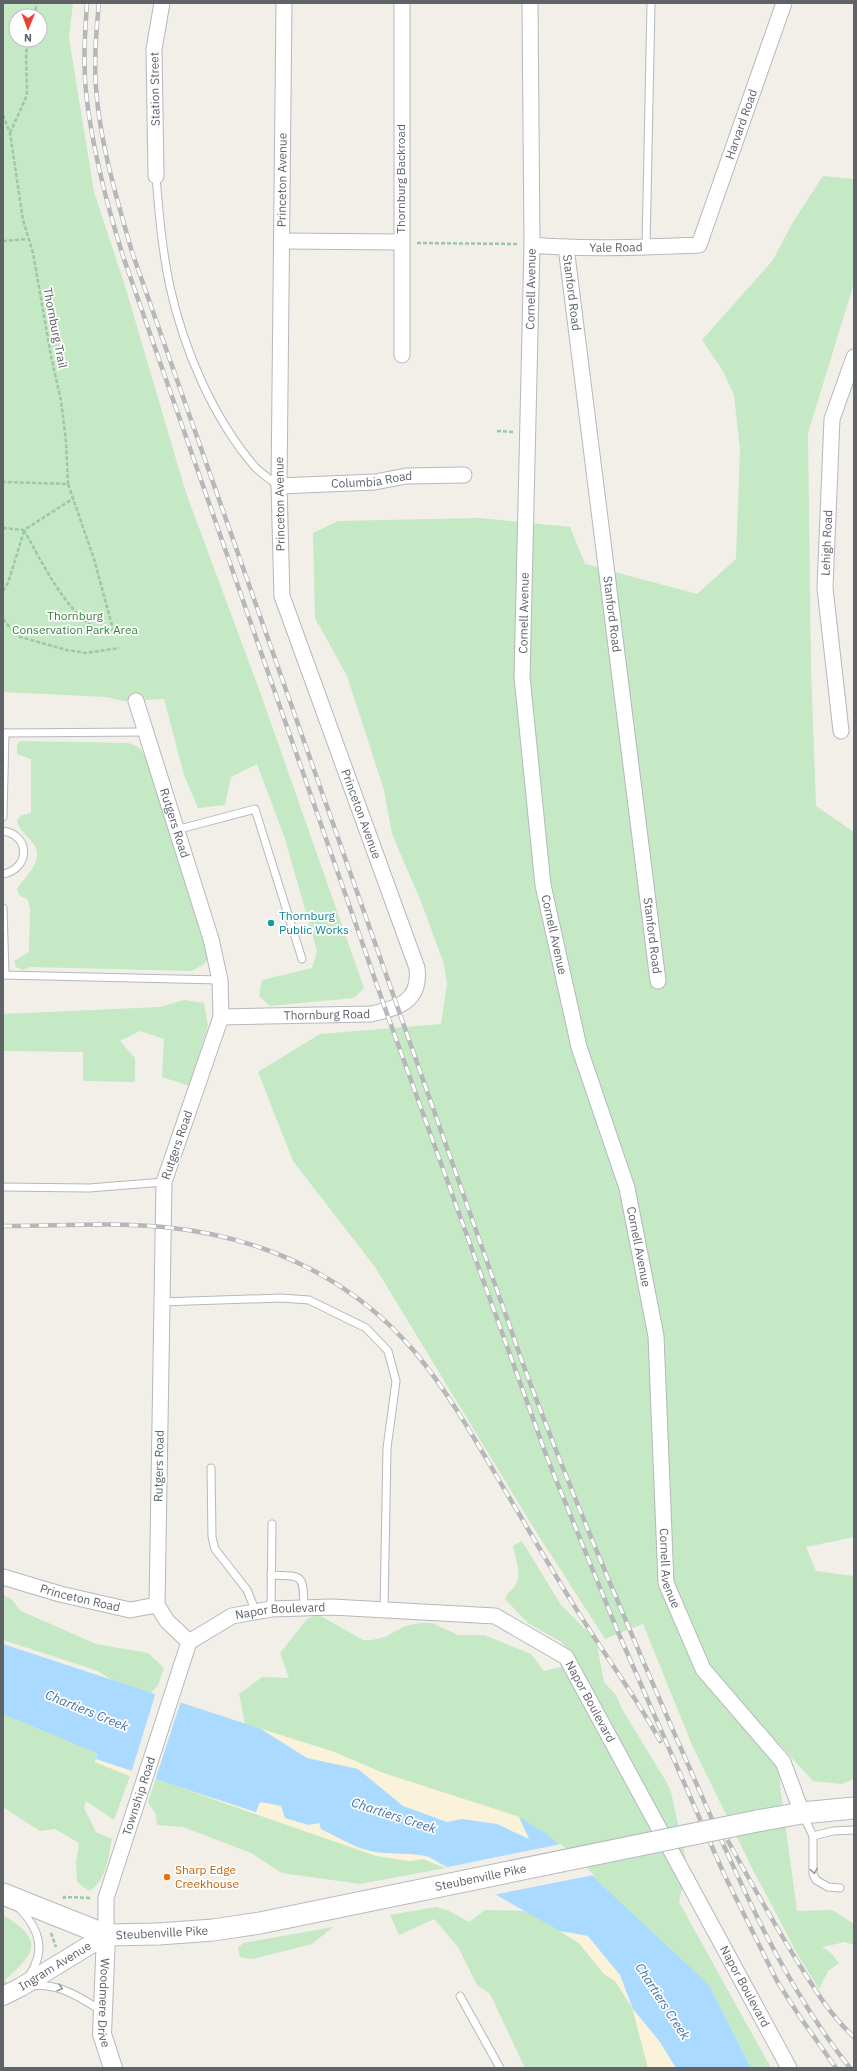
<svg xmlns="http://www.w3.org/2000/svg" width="857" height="2071" font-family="'IBM Plex Sans',sans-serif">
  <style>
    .green { fill: #c5e8c5; fill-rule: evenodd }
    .sand { fill: #fbf3d9 }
    .water { fill: #aadaff }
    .pier { fill: #f1efe8 }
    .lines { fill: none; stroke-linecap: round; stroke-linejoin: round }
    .service-casing { stroke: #b5b8bc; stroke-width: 9 }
    .minor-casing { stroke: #b5b8bc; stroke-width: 17 }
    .tertiary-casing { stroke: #b5b8bc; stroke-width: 20 }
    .secondary-casing { stroke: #b6babf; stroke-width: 23 }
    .path { stroke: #9cc7a9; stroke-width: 2.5; stroke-dasharray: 4 2; stroke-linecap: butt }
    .service { stroke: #fff; stroke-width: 7 }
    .minor { stroke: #fff; stroke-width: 15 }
    .tertiary { stroke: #fff; stroke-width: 18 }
    .secondary { stroke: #fff; stroke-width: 21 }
    .rail-casing { stroke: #b6b7b8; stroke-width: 4.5 }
    .rail { stroke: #fff; stroke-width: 3; stroke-dasharray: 9; stroke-linecap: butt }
    .secondary-bridge-casing { stroke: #b6babf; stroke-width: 23; stroke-linecap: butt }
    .secondary-bridge { stroke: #fff; stroke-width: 21 }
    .oneway { stroke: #979a9d }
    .culture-dot { fill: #0f9aa8; stroke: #fff; stroke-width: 1.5 }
    .food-dot { fill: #e8710a; stroke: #fff; stroke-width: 1.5 }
    .labels { text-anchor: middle; stroke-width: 3.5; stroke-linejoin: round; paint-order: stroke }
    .street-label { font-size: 12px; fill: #5f6368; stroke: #fff }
    .park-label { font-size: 12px; fill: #348238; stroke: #fff }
    .culture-label { font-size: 12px; fill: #0d838f; stroke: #fff; text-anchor: start }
    .food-label { font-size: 12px; fill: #c56008; stroke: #fff; text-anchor: start }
    .water-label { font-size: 13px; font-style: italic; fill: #4174aa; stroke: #fff }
  </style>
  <rect width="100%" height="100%" fill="#f1efe8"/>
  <g class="green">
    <path d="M3,3H73L69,38L94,192L125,286L186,493L259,689L364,988L354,998L270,1006L259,996L262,980L312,968L317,951L285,839L257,764L231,777L225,805L198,808L184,775L164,699L122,701L107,697L3,692ZM16,16H40V40H16Z"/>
    <path d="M823,176L854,179V283L808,433L811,669L816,806L854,832V1537L806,1547L816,1571L854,1576V1779L842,1784L813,1781L779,1744L780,1786L797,1911L832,1910L854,1924V1945L845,1942L822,1947L831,1953L839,1963L828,1971L819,1989L798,1955L754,1872L692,1745L643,1624L605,1639L530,1522L375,1267L293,1161L258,1072L320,1034L441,1024L447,984L444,964L422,904L392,834L384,790L347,676L315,618L313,533L338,521L479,518L570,527L585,564L697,594L736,559L740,449L734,395L723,371L702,340L773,260L793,222Z"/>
    <path d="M20,741L129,743L140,748L148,762L208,958L204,964L192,971L31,967L23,970L16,967L14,961L29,952L30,909L28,900L19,895L17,889C25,877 46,859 33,843C26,835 20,831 17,821L21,815L31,813V759L17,754V745Z"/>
    <path d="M184,1000L204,1003L208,1026L189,1086L162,1077L164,1039L140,1031L120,1041L135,1058V1082L83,1081V1052L3,1051V1014L160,1007Z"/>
    <path d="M522,1541L561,1605L596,1640L604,1682L616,1695L622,1709L667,1783L671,1792L687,1865L679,1902L771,2068H751L709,1985L519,1817L383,1773L334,1752L245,1724L239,1694L262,1677L289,1678L280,1653L308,1618L319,1615L363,1640H372L385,1637L405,1626L420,1623H432L458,1635H484L531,1654L544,1671L570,1665V1651L561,1642L528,1623L505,1599C508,1591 513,1590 516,1584C522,1573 515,1557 513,1546Z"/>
    <path d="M3,1595L11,1599L21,1611L96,1644L148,1653L164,1668L158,1685L144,1701L98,1671L3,1640Z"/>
    <path d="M3,1710L97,1753L95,1762L130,1776L114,1820L86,1801L84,1808L96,1832L112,1839C108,1858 107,1880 89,1891L77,1882L76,1863L79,1843L55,1829L40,1831L3,1807Z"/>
    <path d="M156,1778L409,1861L423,1859L446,1868L360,1884L282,1873L251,1853L183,1827L157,1825L156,1815L148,1802Z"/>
    <path d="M436,1907L449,1911L469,1922L485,1910L527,1911L579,1943L604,1974L615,1981L633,2009L648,2068H525L490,1994L477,1985L458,1947L434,1919L399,1935L390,1915Z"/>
    <path d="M3,1915C44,1940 37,1952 5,1980L7,1984L3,1986Z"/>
    <path d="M333,1927L312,1944L253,1959L240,1957L238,1948L243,1943Z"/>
  </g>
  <g class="sand">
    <path d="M261,1729L334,1752L383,1773L519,1817L530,1840L497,1824L463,1819L447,1822L403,1806L358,1769L307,1758Z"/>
    <path d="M96,1759L131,1771L130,1776L95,1762Z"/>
    <path d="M181,1788L256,1812L260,1802L282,1806L308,1825L320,1823L321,1829L359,1848L375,1852L419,1854L429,1857L446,1868L423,1859L409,1861L376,1856Z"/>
    <path d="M560,1931L588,1936L620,1975L632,2005L660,2042L676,2068H648L632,2007L615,1981L604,1974L579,1943Z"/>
  </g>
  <path class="water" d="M3,1644L261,1729L307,1758L358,1769L403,1806L447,1822L462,1819L497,1824L529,1839L519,1817L548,1835L709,1985L751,2068H676L660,2042L633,2009L620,1975L588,1936L560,1931L429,1857C412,1852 393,1855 376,1852C356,1848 339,1838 321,1829L319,1823L308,1825L285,1818L281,1806L260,1802L256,1812L96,1759L97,1753L3,1714Z"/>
  <g class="pier">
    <path d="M156,1692L181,1701L155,1781L131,1773Z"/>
    <path d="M561,1844L594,1875L493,1895L443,1868Z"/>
  </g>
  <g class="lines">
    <g class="service-casing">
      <g id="service">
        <path d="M156,176C159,213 162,250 170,287C184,350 213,418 255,467C262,474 271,480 279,486"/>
        <path d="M646,247L651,3"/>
        <path d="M3,733L145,732"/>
        <path d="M3,817L5,733"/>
        <path d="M176,830L255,809L302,959"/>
        <path d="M3,831C31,835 30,869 3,874"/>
        <path d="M3,908L5,975"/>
        <path d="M3,975L220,980"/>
        <path d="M3,1187L89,1188L164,1182"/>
        <path d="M161,1302L281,1298L309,1300L366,1328L388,1351L396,1381L387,1448L384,1610"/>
        <path d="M211,1468L212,1537L215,1549L247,1590L256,1612"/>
        <path d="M271,1575C304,1576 303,1574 304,1608"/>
        <path d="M271,1609L272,1524"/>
        <path d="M803,1815L813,1836V1874L816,1880L828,1887L840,1888"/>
        <path d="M813,1836L833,1831L854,1830"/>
        <path d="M20,1909C40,1930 46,1951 29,1976"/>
        <path d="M31,1986C60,1983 79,1997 102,2011"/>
        <path d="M460,1996L500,2068"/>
      </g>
    </g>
    <g class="minor-casing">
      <g id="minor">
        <path d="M402,3V355"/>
        <path id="s1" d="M530,3L532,245L522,677L543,885L579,1047L627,1188L656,1336L666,1583L703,1669L783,1762L802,1813"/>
        <path d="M156,176L154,49L162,3"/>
        <path d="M282,241L401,242"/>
        <path id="s2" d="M532,245C588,250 643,247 699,245L784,3"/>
        <path id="s3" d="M566,247L658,981"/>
        <path id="s4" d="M279,486L375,482L406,476L464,475"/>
        <path id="s5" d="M136,701L211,939L220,980L221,1017L164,1182L157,1605L167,1621L189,1642"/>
        <path id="s6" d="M841,731L825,588L832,419L854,357"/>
        <path id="s7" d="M221,1017L371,1014C399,1008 421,1001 417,968L282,596L279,486L284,3"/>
        <path id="s8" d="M3,1577L60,1594L130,1610L157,1605"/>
        <path id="s9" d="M106,1935V1898L189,1642L232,1616L271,1609L332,1607L495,1616L566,1657L789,2068"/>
      </g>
    </g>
    <g class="tertiary-casing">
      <g id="tertiary">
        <path id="s10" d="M106,1935L102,2034L113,2068"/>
        <path id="s11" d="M3,1996L21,1987L106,1935"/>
      </g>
    </g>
    <g class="secondary-casing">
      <g id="secondary">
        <path d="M757,1821L802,1813L854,1808"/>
        <path d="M3,1894L106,1935L159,1934"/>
      </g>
    </g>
    <g class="path">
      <path d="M34,16L37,3"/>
      <path d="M3,115L10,133L23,220L33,253L51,356L61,401L66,441L68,484L3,482"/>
      <path d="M10,133L27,95L26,53L29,40"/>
      <path d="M3,241L27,239"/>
      <path d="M417,243L518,244"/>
      <path d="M497,431L514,432"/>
      <path d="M3,528L24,530L74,498"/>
      <path d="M24,530C40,559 68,616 98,629C102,631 109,630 113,629L94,559L68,484"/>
      <path d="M3,591L8,583L24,531"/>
      <path d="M3,619L17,636L67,650L86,653L119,648"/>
      <path d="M64,1899V1897L92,1898"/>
      <path d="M51,1933L56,1947"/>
    </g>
    <use href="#service" class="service"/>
    <use href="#minor" class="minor"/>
    <use href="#tertiary" class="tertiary"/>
    <use href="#secondary" class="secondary"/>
    <g class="rail-casing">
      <g id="rail">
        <path d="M87,3C85,32 83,62 86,92C92,148 106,202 123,256L386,1011L548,1460L618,1632L724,1874L777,1981L800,2017L836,2068"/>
        <path d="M99,3C96,31 94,60 96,88C100,144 117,199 132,252L523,1364C574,1501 631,1635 690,1769C736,1873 779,1979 850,2068"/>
        <path d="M3,1226C56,1226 110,1222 163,1227C260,1236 350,1276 414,1351C455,1400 485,1458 518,1512C541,1551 564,1591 589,1629C613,1667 639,1702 660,1741"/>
        <path d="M723,1832C748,1877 772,1921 799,1964C815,1990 831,2016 854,2037"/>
      </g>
    </g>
    <use href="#rail" class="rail"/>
    <g class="secondary-bridge-casing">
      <g id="secondary-bridge">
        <path id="s12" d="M159,1934L213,1930L260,1923L757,1821"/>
      </g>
    </g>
    <use href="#secondary-bridge" class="secondary-bridge"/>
  </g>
  <defs><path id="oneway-chevron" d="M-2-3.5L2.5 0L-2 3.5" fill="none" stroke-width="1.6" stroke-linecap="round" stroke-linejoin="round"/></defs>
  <g class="oneway">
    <use href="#oneway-chevron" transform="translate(814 1871) rotate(81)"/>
    <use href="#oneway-chevron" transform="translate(60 1988) rotate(17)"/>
  </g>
  <circle class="culture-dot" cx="271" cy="923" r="4"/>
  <circle class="food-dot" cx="167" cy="1877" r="4"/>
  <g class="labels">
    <g class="street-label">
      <text transform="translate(155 89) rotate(-91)" y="4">Station Street</text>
      <text dy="4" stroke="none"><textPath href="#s2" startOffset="295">Harvard Road</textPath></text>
      <text transform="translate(401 179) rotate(-90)" y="4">Thornburg Backroad</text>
      <text dy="4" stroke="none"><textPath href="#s7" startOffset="1036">Princeton Avenue</textPath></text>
      <text dy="4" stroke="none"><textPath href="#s2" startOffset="84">Yale Road</textPath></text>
      <text transform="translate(531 289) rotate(-89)" y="4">Cornell Avenue</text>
      <text dy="4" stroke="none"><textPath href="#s3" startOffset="46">Stanford Road</textPath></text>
      <text transform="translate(55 328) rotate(79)" y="4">Thornburg Trail</text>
      <text dy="4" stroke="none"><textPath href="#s4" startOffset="93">Columbia Road</textPath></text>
      <text transform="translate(280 504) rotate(-91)" y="4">Princeton Avenue</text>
      <text dy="4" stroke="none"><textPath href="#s6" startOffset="189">Lehigh Road</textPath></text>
      <text transform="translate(524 613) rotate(-89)" y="4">Cornell Avenue</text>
      <text dy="4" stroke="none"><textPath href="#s3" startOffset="370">Stanford Road</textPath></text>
      <text transform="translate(361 814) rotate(70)" y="4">Princeton Avenue</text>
      <text dy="4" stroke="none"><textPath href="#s5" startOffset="128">Rutgers Road</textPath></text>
      <text dy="4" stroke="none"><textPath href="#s1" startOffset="934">Cornell Avenue</textPath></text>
      <text dy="4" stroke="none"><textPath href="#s3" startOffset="694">Stanford Road</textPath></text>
      <text dy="4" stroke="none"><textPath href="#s7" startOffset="106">Thornburg Road</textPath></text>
      <text transform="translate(177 1145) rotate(-71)" y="4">Rutgers Road</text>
      <text dy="4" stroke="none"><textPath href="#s1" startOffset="1258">Cornell Avenue</textPath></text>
      <text transform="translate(159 1466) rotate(-89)" y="4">Rutgers Road</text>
      <text dy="4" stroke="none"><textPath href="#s1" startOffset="1582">Cornell Avenue</textPath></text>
      <text dy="4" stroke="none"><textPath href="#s8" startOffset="80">Princeton Road</textPath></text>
      <text dy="4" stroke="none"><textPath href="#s9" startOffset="405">Napor Boulevard</textPath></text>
      <text dy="4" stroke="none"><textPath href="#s9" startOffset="753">Napor Boulevard</textPath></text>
      <text dy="4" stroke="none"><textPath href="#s9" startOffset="144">Township Road</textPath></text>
      <text dy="4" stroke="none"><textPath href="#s12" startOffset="327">Steubenville Pike</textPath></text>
      <text transform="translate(162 1933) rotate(-3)" y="4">Steubenville Pike</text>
      <text dy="4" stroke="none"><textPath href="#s11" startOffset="60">Ingram Avenue</textPath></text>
      <text dy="4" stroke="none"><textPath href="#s9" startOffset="1077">Napor Boulevard</textPath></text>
      <text dy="4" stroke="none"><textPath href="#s10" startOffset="68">Woodmere Drive</textPath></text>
    </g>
    <g class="park-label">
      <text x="75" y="620">Thornburg<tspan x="75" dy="14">Conservation Park Area</tspan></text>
    </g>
    <g class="culture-label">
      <text x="279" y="920">Thornburg<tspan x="279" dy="14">Public Works</tspan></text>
    </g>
    <g class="food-label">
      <text x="175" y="1874">Sharp Edge<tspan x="175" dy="14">Creekhouse</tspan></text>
    </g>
    <g class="water-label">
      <text transform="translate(87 1710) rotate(22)" y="5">Chartiers Creek</text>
      <text transform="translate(394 1815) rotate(18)" y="5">Chartiers Creek</text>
      <text transform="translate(663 2001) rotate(57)" y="5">Chartiers Creek</text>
    </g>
  </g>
  <rect width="857" height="2071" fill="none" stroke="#5f6368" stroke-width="8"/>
  <g transform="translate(28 28) rotate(181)"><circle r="19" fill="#ffffff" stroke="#bfc1c3"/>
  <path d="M0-3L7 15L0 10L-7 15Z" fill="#ea4335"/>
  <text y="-6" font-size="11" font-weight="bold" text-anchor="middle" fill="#5f6368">N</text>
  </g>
</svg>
